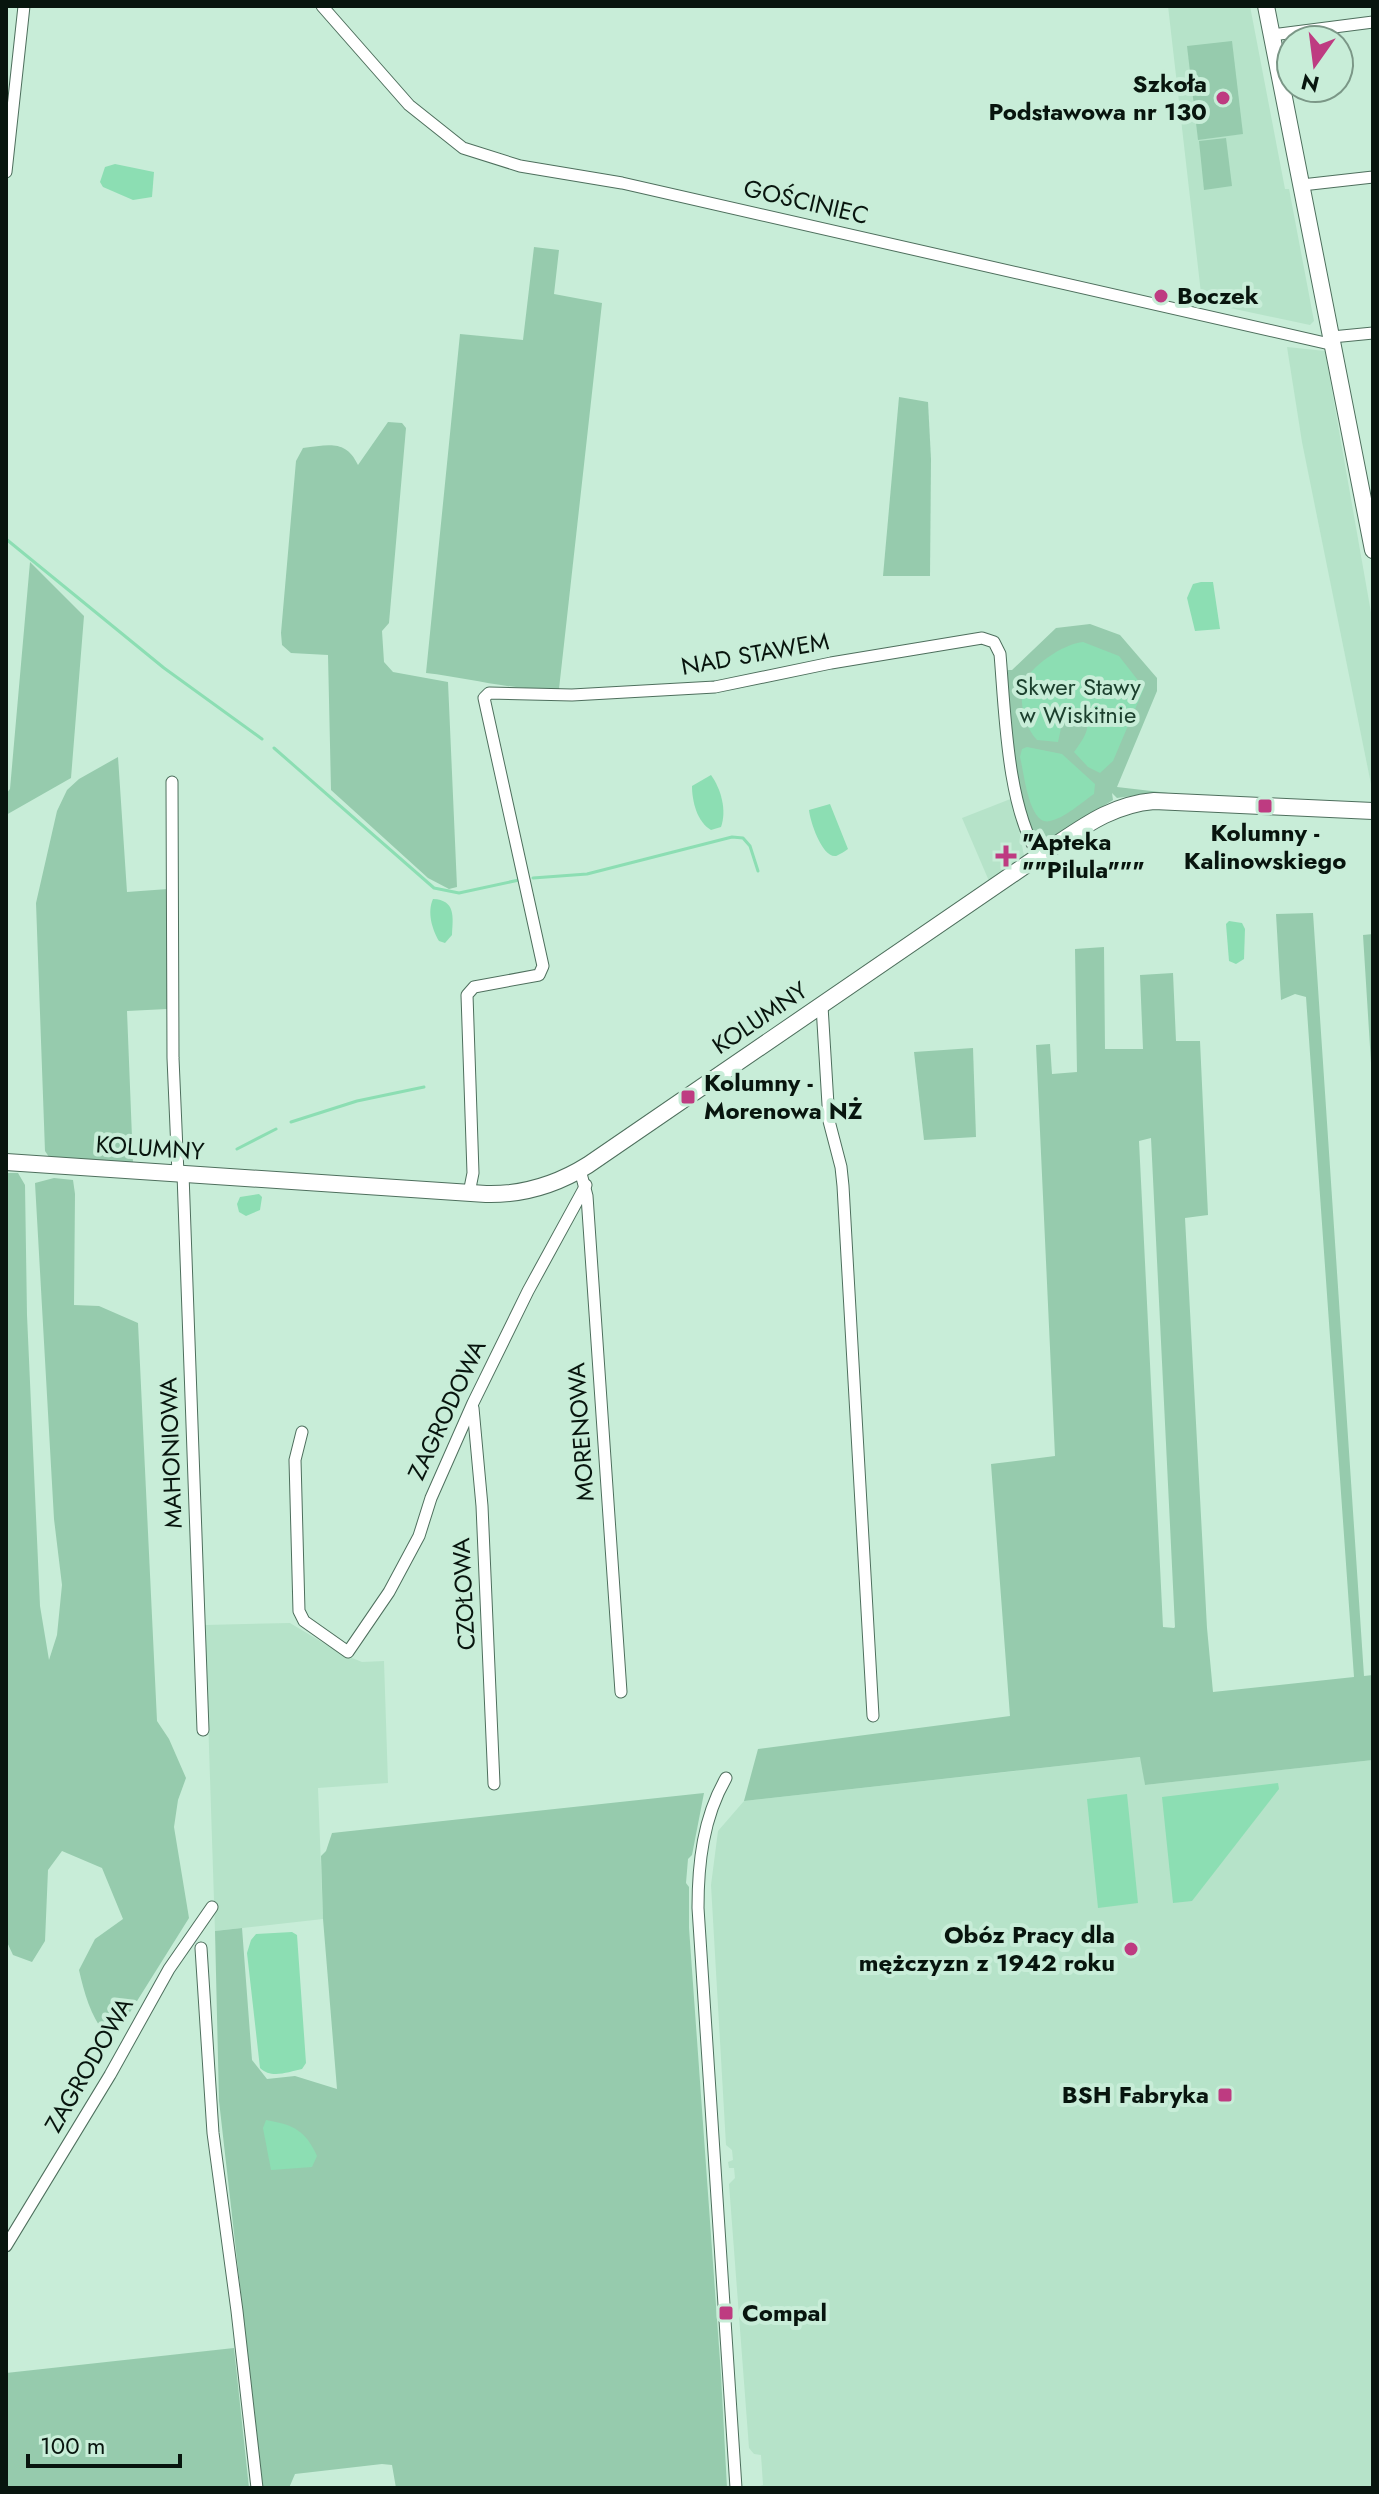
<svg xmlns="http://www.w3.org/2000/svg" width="1379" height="2494" font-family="Jost,sans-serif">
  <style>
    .built { fill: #b6e3c9 }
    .green { fill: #96cbad; fill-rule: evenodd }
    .water { fill: #8cdeb3 }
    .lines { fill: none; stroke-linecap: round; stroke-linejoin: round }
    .stream { stroke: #8cdeb3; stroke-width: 3 }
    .street-casing { stroke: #4e6f5d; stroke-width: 13 }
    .secondary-casing { stroke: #4e6f5d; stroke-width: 18 }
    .street { stroke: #fff; stroke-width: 11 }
    .secondary { stroke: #fff; stroke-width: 16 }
    .poi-dot { fill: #be3b81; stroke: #c8edd8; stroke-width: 3 }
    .labels { text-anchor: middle; stroke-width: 8; stroke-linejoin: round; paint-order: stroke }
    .poi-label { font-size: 24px; font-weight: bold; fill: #08150e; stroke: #c8edd8; text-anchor: start }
    .street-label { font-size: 24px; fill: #08150e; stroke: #c8edd8 }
    .park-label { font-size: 24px; fill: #1c402e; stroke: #c8edd8 }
  </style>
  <rect width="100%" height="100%" fill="#c8edd8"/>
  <g class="built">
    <path d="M1168,6H1250L1285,189H1289L1290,194L1314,321L1310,325L1202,302Z"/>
    <path d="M1287,347L1325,351L1373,624V794L1302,442Z"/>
    <path d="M1013,798L1024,856L989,881L962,818Z"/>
    <path d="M290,1623L340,1653L362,1662L384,1661L388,1783L318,1788L323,1919L215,1931L205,1625Z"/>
    <path d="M1141,1757L1145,1785L1373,1760V2488H753L763,2485L761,2455L754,2454L749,2448L729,2184L735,2178L734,2168H729L728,2162L733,2160L732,2150L726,2145L711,1885L718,1831L744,1801Z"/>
  </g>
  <g class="green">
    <path d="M1232,41L1243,134L1198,140L1187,46Z"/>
    <path d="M1226,138L1232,186L1204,190L1199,141Z"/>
    <path d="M534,247L559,250L554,294L602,303L559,689C512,691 471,678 426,673L460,334L523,340Z"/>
    <path d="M899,397L928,402L931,459L930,576H883Z"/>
    <path d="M388,422L402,423L406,428L389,623L382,631L384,662L393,672L448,682L457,887L449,889L428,878L331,790L328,655L291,653L282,645L281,633L296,461L303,448C328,445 346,439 358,465Z"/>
    <path d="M30,562L84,616L71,778L6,815V794L10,789Z"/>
    <path d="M1090,624L1120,635L1157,678V691L1117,787L1177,794L1152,793L1117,798L1112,793L1113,800L1042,844L1032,839L1012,761L1006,680L1008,670H1012L1056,628Z"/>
    <path d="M118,757L127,892L168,889L167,1009L127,1011L133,1163L49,1157L45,1151L36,903L57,811L67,790L79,779Z"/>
    <path d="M1313,913L1364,1676L1373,1675V1760L1145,1785L1140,1757L744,1801L758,1749L1010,1716L991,1464L1055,1456L1036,1045L1050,1044L1052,1074L1077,1072L1075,949L1104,947L1105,1049H1143L1140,975L1173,973L1176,1041H1200L1208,1215L1185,1218L1207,1628L1213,1692L1354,1677L1306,997L1295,994L1281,1000L1276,914ZM1151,1138L1175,1627L1174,1628L1163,1627L1139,1141Z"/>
    <path d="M1373,934V1095L1363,935Z"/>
    <path d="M973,1048L976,1137L924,1140L914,1052Z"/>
    <path d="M6,1173H18L25,1185L27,1315L40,1606L49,1660L57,1635L62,1585L54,1519L35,1183L54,1178L73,1180L75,1194L74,1305L99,1306L138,1323L157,1721L169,1739L186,1778L178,1800L174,1827L189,1918L127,2017L108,2038C91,2017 85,1996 79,1970L95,1939L123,1919L102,1868L62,1851L48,1870L45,1941L32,1962L13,1955L6,1940Z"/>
    <path d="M704,1793L692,1855L688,1859L686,1883L689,1887V1928L721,2375L727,2488H396L392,2465L382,2464L295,2474L289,2488H263L219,2101L215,1931L242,1928L252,2060L267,2079L295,2076L337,2089L323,1919L321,1856L326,1851L332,1833Z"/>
    <path d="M234,2348L249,2488H6V2373Z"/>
  </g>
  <g class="water">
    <path d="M115,164L154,172L152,197L133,200L103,187L100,182L105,167Z"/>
    <path d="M1201,582H1213L1220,629L1195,631L1187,598L1193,584Z"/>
    <path d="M1083,642L1119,656L1144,688L1113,761L1100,773L1088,767L1074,752C1084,737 1100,719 1069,715L1063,719L1058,742L1037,740C1025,727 1019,703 1023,686C1028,667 1065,643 1083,642Z"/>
    <path d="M1027,747L1062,754L1095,784L1094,794C1082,802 1065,818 1050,821C1029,827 1024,772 1020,757L1022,749Z"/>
    <path d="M711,775C721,789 727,810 721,827L711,830C697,822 692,801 692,786Z"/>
    <path d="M830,804L848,849C847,850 837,856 836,856C822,858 810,821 809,810Z"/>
    <path d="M433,899C456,900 453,917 452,935L445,943L439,941C432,929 427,912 433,899Z"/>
    <path d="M1229,921L1242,923L1245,929L1244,959L1236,964L1229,961L1226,924Z"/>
    <path d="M259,1194L262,1197L260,1210L246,1216L239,1212L237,1204L240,1197Z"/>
    <path d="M1278,1783L1279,1789L1192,1901L1173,1903L1162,1797Z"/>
    <path d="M1127,1794L1138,1903L1098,1908L1087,1799Z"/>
    <path d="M292,1932L297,1935L306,2063L302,2069C288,2072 271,2079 260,2068L247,1953L251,1940L256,1934Z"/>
    <path d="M266,2120C294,2125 305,2130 317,2156L312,2167L271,2170L263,2128Z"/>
  </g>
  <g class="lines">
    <g class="stream">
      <path d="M6,539L164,668L262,739"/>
      <path d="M274,748L434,888L459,893L519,880"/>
      <path d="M533,878L587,874L732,837L743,838L750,846L758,871"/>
      <path d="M291,1122L357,1101L424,1087"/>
      <path d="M237,1149L276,1129"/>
    </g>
    <g class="street-casing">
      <g id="street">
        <path d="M322,6L409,105L463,148L520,166L622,183L1334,345"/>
        <path d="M1272,35L1373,22"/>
        <path d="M6,172L24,6"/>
        <path d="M1302,185L1373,177"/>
        <path d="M1332,337L1373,333"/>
        <path d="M172,782L173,1058L178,1174"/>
        <path d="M822,1006L829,1121L841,1167L843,1186L873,1716"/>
        <path d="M580,1170L587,1196L621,1692"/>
        <path d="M183,1174L203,1730"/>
        <path d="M469,1193L473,1173L467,995L474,987L539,975L543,966L484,698L489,693L572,695L715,687L831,663L982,638L994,642L1000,654C1005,712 1007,807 1039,856"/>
        <path d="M473,1408L482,1506L494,1784"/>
        <path d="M302,1432L295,1460L299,1611L304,1621L348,1652L389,1592L419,1536L431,1498L473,1403L528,1291L586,1185"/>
        <path d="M726,1778C703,1818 698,1863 698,1908L736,2488"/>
        <path d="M201,1948L213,2133L237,2311L257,2488"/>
        <path d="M6,2246L110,2075L169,1969L212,1907"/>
      </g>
    </g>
    <g class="secondary-casing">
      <g id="secondary">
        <path d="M1266,6L1373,550"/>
        <path d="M6,1162L486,1194C524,1195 556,1185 588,1165L1039,856C1077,832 1107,805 1154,801L1373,811"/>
      </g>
    </g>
    <use href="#street" class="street"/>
    <use href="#secondary" class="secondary"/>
  </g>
  <g class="poi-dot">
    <circle cx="1223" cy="98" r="8"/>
    <circle cx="1161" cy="296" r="8"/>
    <rect x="1257" y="798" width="16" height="16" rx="4"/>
    <path d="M1002 844h8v8h8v8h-8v8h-8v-8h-8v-8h8z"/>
    <rect x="680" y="1089" width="16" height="16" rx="4"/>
    <circle cx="1131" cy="1949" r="8"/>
    <rect x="1217" y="2087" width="16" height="16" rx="4"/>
    <rect x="718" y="2305" width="16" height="16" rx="4"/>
  </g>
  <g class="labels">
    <g class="poi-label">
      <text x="1207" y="92" text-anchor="end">Szkoła<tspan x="1207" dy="28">Podstawowa nr 130</tspan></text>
      <text x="1177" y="304">Boczek</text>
      <text x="1265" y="841" text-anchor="middle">Kolumny -<tspan x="1265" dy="28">Kalinowskiego</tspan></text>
      <text x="1022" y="850">"Apteka<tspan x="1022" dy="28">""Pilula"""</tspan></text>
      <text x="704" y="1091">Kolumny -<tspan x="704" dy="28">Morenowa NŻ</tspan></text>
      <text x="1115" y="1943" text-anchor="end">Obóz Pracy dla<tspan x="1115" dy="28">mężczyzn z 1942 roku</tspan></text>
      <text x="1209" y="2103" text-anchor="end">BSH Fabryka</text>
      <text x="742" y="2321">Compal</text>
    </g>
    <g class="street-label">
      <text transform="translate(806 202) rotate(13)" y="8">GOŚCINIEC</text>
      <text transform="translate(755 654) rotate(-10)" y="8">NAD STAWEM</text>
      <text transform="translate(760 1018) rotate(-34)" y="8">KOLUMNY</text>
      <text transform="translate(150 1148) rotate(4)" y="8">KOLUMNY</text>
      <text transform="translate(447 1410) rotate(-65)" y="8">ZAGRODOWA</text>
      <text transform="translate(581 1432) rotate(-94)" y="8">MORENOWA</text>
      <text transform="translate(171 1453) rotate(-92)" y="8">MAHONIOWA</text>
      <text transform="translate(464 1594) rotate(-93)" y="8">CZOŁOWA</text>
      <text transform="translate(89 2065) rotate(-60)" y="8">ZAGRODOWA</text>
    </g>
    <g class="park-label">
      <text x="1078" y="695">Skwer Stawy<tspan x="1078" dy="28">w Wiskitnie</tspan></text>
    </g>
  </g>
  <rect width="1379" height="2494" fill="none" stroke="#08150e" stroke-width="16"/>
  <g transform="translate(1315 64) rotate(194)"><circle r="38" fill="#c8edd8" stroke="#7b9787" stroke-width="2"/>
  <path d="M0-6L14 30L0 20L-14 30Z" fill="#be3b81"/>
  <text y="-12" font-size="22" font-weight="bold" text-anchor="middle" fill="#08150e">N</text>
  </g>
  <path d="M28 2454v12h152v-12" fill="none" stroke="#08150e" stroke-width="4"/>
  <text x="40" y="2454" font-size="24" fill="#08150e" stroke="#c8edd8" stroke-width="6" paint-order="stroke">100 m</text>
</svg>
